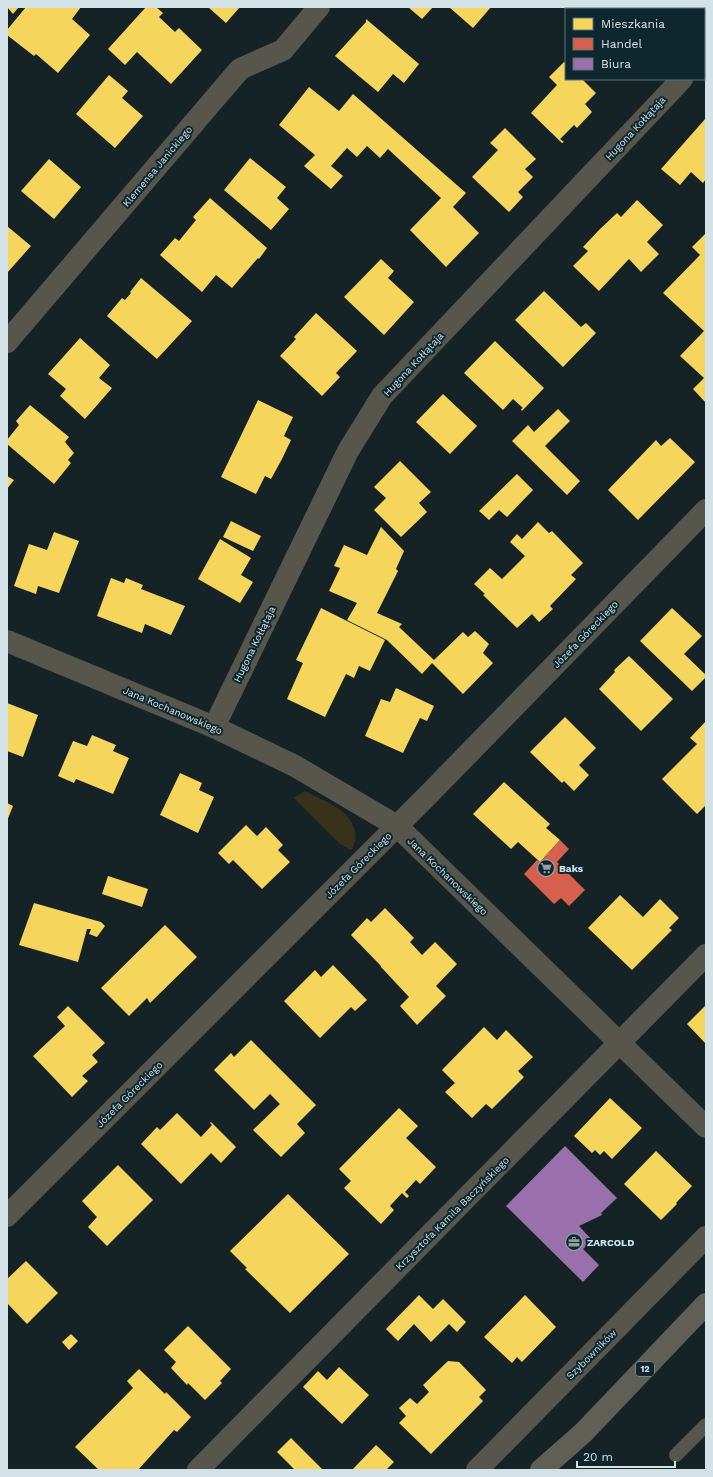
<svg xmlns="http://www.w3.org/2000/svg" width="713" height="1477" font-family="'Work Sans',sans-serif">
  <style>
    .green { fill: #38321a }
    .homes { fill: #f6d55c }
    .shops { fill: #d6604d }
    .offices { fill: #9970ab }
    .lines { fill: none; stroke-linecap: round; stroke-linejoin: round }
    .service { stroke: #56564d; stroke-width: 14 }
    .minor { stroke: #56564d; stroke-width: 22 }
    .primary { stroke: #5f5f55; stroke-width: 22 }
    .labels { text-anchor: middle; stroke-width: 4; stroke-linejoin: round; paint-order: stroke }
    .shield { fill: #0e272e; stroke: #98aaaf; stroke-width: 1 }
    .shield-label { font-size: 9px; font-weight: bold; fill: #d3e2e6 }
    .street-label { font-size: 10px; fill: #d3e2e6; stroke: #0e272e }
    .poi-label { font-size: 10px; font-weight: bold; fill: #d3e2e6; stroke: #0e272e; text-anchor: start }
  </style>
  <rect width="100%" height="100%" fill="#152327"/>
  <path class="green" d="M305,791C323,801 352,809 355,833C356,839 355,845 351,850L340,844L294,798Z"/>
  <g class="homes">
    <path d="M7,7H19L13,14Z"/>
    <path d="M26,7L58,8L81,7L72,19L90,35L58,73L36,54L34,56L7,35V30Z"/>
    <path d="M146,7H156L163,13L159,17L175,32L179,28L202,50L171,84L137,52L125,65L108,49Z"/>
    <path d="M208,7H240L226,23Z"/>
    <path d="M408,7H433L422,19Z"/>
    <path d="M449,7H491L473,28Z"/>
    <path d="M632,7H693L691,9H634Z"/>
    <path d="M366,19L419,64L404,83L393,74L378,92L335,56L366,22Z"/>
    <path d="M564,62L566,64V79H582L596,93L585,104L592,112L577,128L574,125L560,139L564,142L562,143L531,113L557,85L549,77Z"/>
    <path d="M109,75L128,91L122,98L143,116L115,148L76,114Z"/>
    <path d="M309,87L339,111L353,94L466,193L453,207L479,233L446,267L410,230L441,198L388,149L380,158L367,146L357,157L347,148L331,166L343,176L331,189L304,166L315,155L279,125Z"/>
    <path d="M706,118V179L703,183L691,172L680,185L661,169Z"/>
    <path d="M505,128L536,159L525,169L533,177L518,192L523,197L509,212L472,177L498,150L490,143Z"/>
    <path d="M250,158L286,187L277,198L289,209L271,230L224,190Z"/>
    <path d="M49,159L81,187L54,219L21,191Z"/>
    <path d="M210,198L267,248L259,259L258,258L232,288L216,275L202,292L160,255L175,238L179,241L196,220L193,217Z"/>
    <path d="M637,200L663,225L647,242L659,254L641,272L629,259L599,291L573,266L588,251L583,247L599,230L617,213L621,217Z"/>
    <path d="M7,226L31,246L7,273Z"/>
    <path d="M706,233V403L693,389L704,378L680,356L704,331L663,293L700,255L692,247Z"/>
    <path d="M381,259L394,271L388,278L414,302L384,335L344,297Z"/>
    <path d="M141,278L192,321L157,359L107,316L122,298L125,300L131,293L130,292Z"/>
    <path d="M544,291L581,327L586,323L596,333L563,367L515,320Z"/>
    <path d="M316,313L357,351L336,373L340,377L322,396L280,356L296,339L294,337Z"/>
    <path d="M80,338L110,365L99,378L112,388L85,419L60,396L66,389L48,374Z"/>
    <path d="M495,341L544,388L522,411L521,409L523,408L513,399L503,410L464,373Z"/>
    <path d="M443,394L477,426L450,454L416,422Z"/>
    <path d="M258,400L293,417L284,436L291,440L282,459L271,479L265,476L256,494L221,477Z"/>
    <path d="M30,405L69,437L65,442L74,453L68,460L71,463L54,484L7,444V440L19,425L16,421Z"/>
    <path d="M558,409L570,421L545,446L580,481L567,495L512,441L528,425L534,432Z"/>
    <path d="M670,438L695,462L638,520L608,490L656,440L661,446Z"/>
    <path d="M400,461L431,492L419,503L427,512L401,537L374,510L386,498L374,487Z"/>
    <path d="M517,474L533,490L507,517L499,510L489,520L479,511Z"/>
    <path d="M7,476L14,480L7,489Z"/>
    <path d="M231,521L261,536L253,551L223,537Z"/>
    <path d="M538,522L549,533L552,531L583,563L571,575L576,579L550,606L553,609L539,622L532,614L517,628L483,595L485,594L474,584L490,568L502,579L525,556L510,542L517,534L522,539Z"/>
    <path d="M381,527L404,551L396,569L398,571L377,613L402,624L399,627L434,660L463,632L468,637L475,631L489,644L483,653L493,663L463,694L432,663L422,674L387,640L347,620L357,603L329,591L340,568L334,566L344,545L367,555Z"/>
    <path d="M54,532L79,541L59,593L38,586L36,594L14,586L29,544L47,550Z"/>
    <path d="M220,539L251,558L241,575L253,582L240,603L198,579Z"/>
    <path d="M111,578L124,583L126,578L143,585L141,589L185,606L171,635L145,624L142,633L97,616Z"/>
    <path d="M321,608L385,640L370,671L359,666L354,678L346,674L325,717L287,699L303,663L296,660Z"/>
    <path d="M672,608L702,636L684,654L706,675V677L692,691L640,641Z"/>
    <path d="M629,656L673,699L641,731L599,689L615,672L614,670Z"/>
    <path d="M396,688L434,706L427,721L420,718L403,753L365,736L381,699L390,702Z"/>
    <path d="M7,703L38,715L23,757L7,751Z"/>
    <path d="M565,717L596,748L579,765L589,775L574,791L564,781L562,783L530,752Z"/>
    <path d="M706,721V805L697,814L662,779L697,744L690,738Z"/>
    <path d="M92,735L116,745L113,751L129,758L113,794L76,779L74,783L58,776L73,741L87,746Z"/>
    <path d="M180,773L202,783L199,790L214,797L198,833L160,815Z"/>
    <path d="M504,782L550,824L546,828L560,840L540,862L518,842L511,849L473,814Z"/>
    <path d="M7,803L13,806L7,821Z"/>
    <path d="M246,825L257,836L266,827L283,845L278,850L290,862L262,889L233,860L229,864L218,853Z"/>
    <path d="M108,876L148,889L142,907L102,894Z"/>
    <path d="M620,895L643,917L660,899L679,918L669,928L672,930L632,970L588,928Z"/>
    <path d="M34,903L101,922L105,926L97,937L89,934L91,929H87L78,962L19,945Z"/>
    <path d="M385,908L414,938L410,942L422,955L435,942L457,964L436,986L446,996L417,1025L400,1006L409,997L381,967V966L351,935L367,918L371,922Z"/>
    <path d="M165,925L197,957L150,1003L147,998L129,1016L101,988Z"/>
    <path d="M333,965L367,1000L355,1011L351,1007L320,1038L284,1001L315,970L321,977Z"/>
    <path d="M706,1005V1044L687,1024Z"/>
    <path d="M68,1006L105,1043L92,1055L98,1062L82,1076L88,1081L72,1097L33,1056L65,1026L57,1017Z"/>
    <path d="M484,1027L497,1040L506,1030L533,1057L518,1071L524,1077L492,1109L486,1104L472,1118L445,1092L455,1083L442,1070Z"/>
    <path d="M251,1040L316,1105L297,1124L305,1133L281,1157L253,1130L280,1104L270,1094L254,1110L214,1070L231,1053L234,1057Z"/>
    <path d="M610,1098L642,1128L612,1159L604,1151L600,1155L595,1150L592,1153L574,1136Z"/>
    <path d="M399,1108L418,1126L406,1138L436,1167L420,1184L416,1180L405,1192L409,1196L407,1198L402,1193L390,1206L394,1210L381,1224L344,1188L351,1181L339,1169Z"/>
    <path d="M177,1113L201,1137L212,1125L210,1123L211,1122L236,1147L221,1163L211,1153L181,1184L141,1144L157,1127L160,1130Z"/>
    <path d="M656,1151L692,1186L676,1203L677,1204L661,1220L624,1184Z"/>
    <path d="M118,1165L153,1200L107,1246L88,1227L97,1217L82,1201Z"/>
    <path d="M288,1194L349,1254L290,1313L245,1269L247,1268L230,1251Z"/>
    <path d="M26,1261L58,1293L27,1324L7,1303V1279Z"/>
    <path d="M419,1295L433,1309L443,1299L466,1322L457,1332L449,1324L431,1342L414,1324L398,1341L386,1329Z"/>
    <path d="M525,1295L556,1327L522,1362L517,1357L512,1363L484,1337Z"/>
    <path d="M188,1326L231,1369L220,1381L222,1383L205,1400L188,1383L187,1385L171,1368L176,1362L164,1350Z"/>
    <path d="M71,1334L78,1341L69,1350L62,1342Z"/>
    <path d="M448,1361L459,1362L486,1390L479,1397L483,1401L431,1454L399,1423L406,1416L399,1408L410,1398L417,1404L429,1392L423,1385Z"/>
    <path d="M339,1367L369,1395L342,1424L303,1387L318,1371L327,1380Z"/>
    <path d="M139,1369L165,1394L166,1392L191,1417L177,1432L174,1430L138,1470H99L75,1447L133,1388L127,1381Z"/>
    <path d="M291,1438L323,1470H295L277,1452Z"/>
    <path d="M376,1445L394,1462L386,1470H352Z"/>
  </g>
  <path class="shops" d="M560,840L569,849L557,862L585,890L569,906L561,898L554,904L524,874L537,860L540,862Z"/>
  <path class="offices" d="M565,1146L617,1198L601,1213L602,1215L579,1226L592,1240L583,1249L599,1265L583,1282L506,1206Z"/>
  <g class="lines">
    <path class="service" d="M676,1455L706,1425"/>
    <g class="minor">
      <path d="M704,55L706,53"/>
      <path d="M7,342L240,69L283,50L319,7"/>
      <path d="M7,641L214,727L295,766L397,826L706,1127"/>
      <path d="M214,727L348,451L382,396L682,79"/>
      <path d="M7,1216L428,795L706,510"/>
      <path d="M198,1470L706,955"/>
      <path d="M477,1470L706,1237"/>
    </g>
    <path class="primary" d="M541,1470L583,1433L706,1304"/>
  </g>
  <defs>
    <g id="supermarket-ring" transform="scale(0.9)"><circle r="9.5" fill="#0e272e" stroke="#909fa3" stroke-width="1.5"/><path d="M-6-5.5h2.5l.6 2H6L4.5 2H-2.5L-4.4-4H-6ZM-1.5 3.2a1.3 1.3 0 1 0 .1 0ZM3 3.2a1.3 1.3 0 1 0 .1 0Z" fill="#909fa3"/></g>
    <g id="office-ring" transform="scale(0.9)"><circle r="9.5" fill="#0e272e" stroke="#909fa3" stroke-width="1.5"/><path d="M-6-3h4V-5.5h4V-3h4V5H-6ZM-1-4.5V-3h2v-1.5ZM-6 0V1H6V0Z" fill="#909fa3"/></g>
  </defs>
  <g fill-rule="evenodd">
    <use href="#supermarket-ring" x="546" y="868"/>
    <use href="#office-ring" x="574" y="1242"/>
  </g>
  <g class="labels">
    <rect class="shield" x="636" y="1362" width="18" height="14" rx="3"/>
    <g class="shield-label">
      <text x="645" y="1372">12</text>
    </g>
    <g class="street-label">
      <text transform="translate(635 128) rotate(-47)" y="4">Hugona Kołłątaja</text>
      <text transform="translate(157 166) rotate(-50)" y="4">Klemensa Janickiego</text>
      <text transform="translate(413 364) rotate(-47)" y="4">Hugona Kołłątaja</text>
      <text transform="translate(585 634) rotate(-46)" y="4">Józefa Góreckiego</text>
      <text transform="translate(254 644) rotate(-64)" y="4">Hugona Kołłątaja</text>
      <text transform="translate(173 710) rotate(23)" y="4">Jana Kochanowskiego</text>
      <text transform="translate(358 865) rotate(-45)" y="4">Józefa Góreckiego</text>
      <text transform="translate(448 876) rotate(44)" y="4">Jana Kochanowskiego</text>
      <text transform="translate(129 1094) rotate(-45)" y="4">Józefa Góreckiego</text>
      <text transform="translate(452 1213) rotate(-45)" y="4">Krzysztofa Kamila Baczyńskiego</text>
      <text transform="translate(591 1354) rotate(-45)" y="4">Szybowników</text>
    </g>
    <g class="poi-label">
      <text x="559" y="872">Baks</text>
      <text x="587" y="1246">ZARCOLD</text>
    </g>
  </g>
  <rect width="713" height="1477" fill="none" stroke="#d3e2e6" stroke-width="16"/>
  <rect x="565" y="8" width="140" height="72" fill="#0e272e" stroke="#5d7278"/>
  <rect x="573" y="18" width="20" height="12" fill="#f6d55c" stroke="#5d7278"/>
  <text x="601" y="28" font-size="12" fill="#d3e2e6">Mieszkania</text>
  <rect x="573" y="38" width="20" height="12" fill="#d6604d" stroke="#5d7278"/>
  <text x="601" y="48" font-size="12" fill="#d3e2e6">Handel</text>
  <rect x="573" y="58" width="20" height="12" fill="#9970ab" stroke="#5d7278"/>
  <text x="601" y="68" font-size="12" fill="#d3e2e6">Biura</text>
  <path d="M577 1461v6h98v-6" fill="none" stroke="#d3e2e6" stroke-width="2"/>
  <text x="583" y="1461" font-size="12" fill="#d3e2e6" stroke="#0e272e" stroke-width="3" paint-order="stroke">20 m</text>
</svg>
